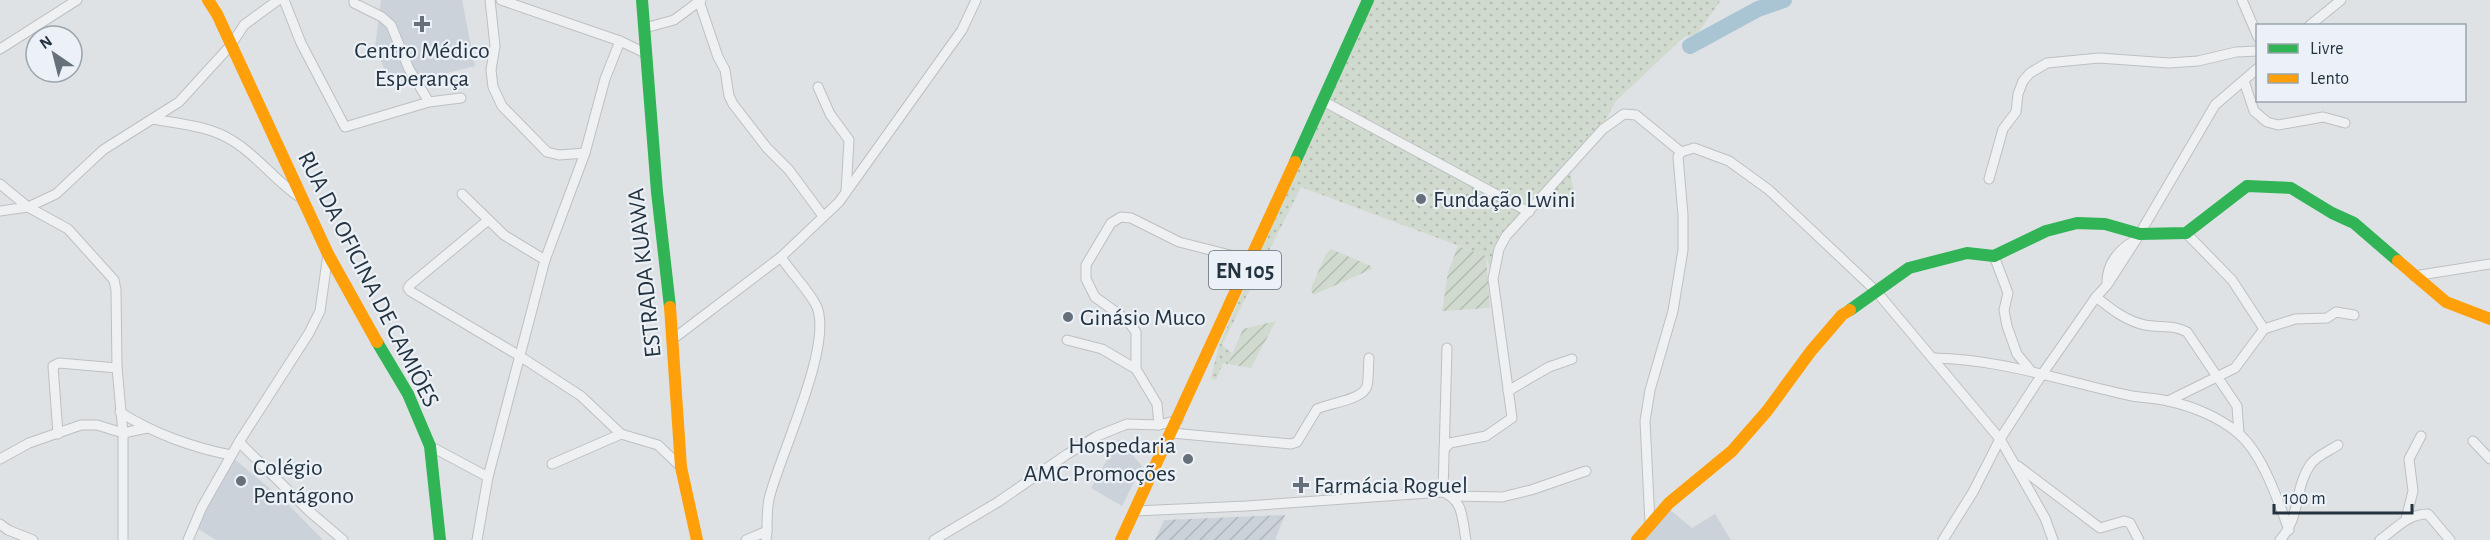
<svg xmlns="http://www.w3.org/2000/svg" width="2490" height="540" font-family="'Alegreya Sans',sans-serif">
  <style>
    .built { fill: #ccd2d9 }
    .industrial { fill: url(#industrial-furrows) }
    .grass { fill: url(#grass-dots) }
    .garden { fill: url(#garden-furrows) }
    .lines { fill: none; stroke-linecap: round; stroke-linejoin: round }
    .river { stroke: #a9c5d4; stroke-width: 16 }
    .street-casing { stroke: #bdc0c3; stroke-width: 11 }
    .street { stroke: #eef0f2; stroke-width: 9 }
    .fast { stroke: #30b455; stroke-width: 12 }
    .slow { stroke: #ff9f0a; stroke-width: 12 }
    .poi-dot { fill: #65707a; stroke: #ebf1f6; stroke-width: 2 }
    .labels { text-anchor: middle; stroke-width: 4.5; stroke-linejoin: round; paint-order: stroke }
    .shield { fill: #ebf1f6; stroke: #606c77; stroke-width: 1.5 }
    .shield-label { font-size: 22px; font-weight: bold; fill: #243340 }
    .poi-label { font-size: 24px; fill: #243340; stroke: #ebf1f6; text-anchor: start }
    .street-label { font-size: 24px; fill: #243340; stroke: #ebf1f6 }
  </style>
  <defs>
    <pattern id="industrial-furrows" width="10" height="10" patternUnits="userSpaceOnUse" patternTransform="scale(1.5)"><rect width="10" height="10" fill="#ccd2d9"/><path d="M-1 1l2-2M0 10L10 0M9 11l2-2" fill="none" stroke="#afb5bb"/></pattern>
    <pattern id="grass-dots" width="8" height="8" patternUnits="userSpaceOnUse" patternTransform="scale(1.5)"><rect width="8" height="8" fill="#d1dace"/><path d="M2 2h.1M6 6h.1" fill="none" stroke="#b3bcb2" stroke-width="1.8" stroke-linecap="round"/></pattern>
    <pattern id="garden-furrows" width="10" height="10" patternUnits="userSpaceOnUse" patternTransform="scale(1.5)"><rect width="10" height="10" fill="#d1dace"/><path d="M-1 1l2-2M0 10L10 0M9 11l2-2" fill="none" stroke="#b3bcb2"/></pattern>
  </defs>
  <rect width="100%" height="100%" fill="#dfe2e5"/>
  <g class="built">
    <path d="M381,0H462L475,66L392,87L375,47Z"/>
    <path d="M1119,439L1142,466L1122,506L1091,488Z"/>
    <path d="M233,458L285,501L323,540H216L197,528Z"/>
    <path d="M1670,510L1692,528L1715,514L1731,540H1645Z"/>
  </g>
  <path class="industrial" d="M1285,515L1275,540H1155L1164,520Z"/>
  <path class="grass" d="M1374,0H1721L1697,34L1684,37L1616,101L1595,138L1569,168L1576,199L1529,212L1506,236L1493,279L1486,256L1301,187L1222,345L1232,353L1228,364L1223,363L1216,380L1211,378L1219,345Z"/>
  <g class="garden">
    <path d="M1458,246L1486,256L1490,308L1442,311L1448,272Z"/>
    <path d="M1331,249L1371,266L1372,269L1313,295L1311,288L1326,254Z"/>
    <path d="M1276,321L1251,368L1228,364L1243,329Z"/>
  </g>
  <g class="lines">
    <path class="river" d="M1690,46L1758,9L1784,0"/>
    <g class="street-casing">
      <g id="street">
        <path d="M284,0L301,43L345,127L429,102"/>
        <path d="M354,0V3L382,17L391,25L409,69L429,102L461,98"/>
        <path d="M490,0L495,46L491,70L493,87L502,106L547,152L559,155L585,153"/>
        <path d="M501,0L620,41L645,53"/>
        <path d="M2242,0L2258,37"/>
        <path d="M699,1L718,57L725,70L729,96L733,104L767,148L789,170L823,216"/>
        <path d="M2309,26L2341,0"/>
        <path d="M645,28L674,20L701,0"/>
        <path d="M0,49L77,0"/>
        <path d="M2244,81L2254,111L2267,122L2278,125L2323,117L2345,123"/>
        <path d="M818,87L830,114L849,140L846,192"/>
        <path d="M1323,101L1529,212"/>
        <path d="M153,119C180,124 210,126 233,141C258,156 276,182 301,198"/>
        <path d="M1989,179L2003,129L2016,112L2018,94L2023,81L2030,73L2047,63L2099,58L2169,63L2198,61L2236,52L2258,51"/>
        <path d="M0,184L28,207L68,229L114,280L116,290L117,368L123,433V540"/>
        <path d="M462,194L504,235L545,260"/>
        <path d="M0,211L28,207L56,194L103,150L179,102L231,45L244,25L278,0"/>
        <path d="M487,221L410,285L408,288L410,291L518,355L581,396L621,434L658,445L681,467"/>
        <path d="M2186,233L2232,280L2264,329"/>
        <path d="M1994,256L2008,293L2004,310L2007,326L2017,354L2031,371"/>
        <path d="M2414,276L2490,264"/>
        <path d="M2107,282C2107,264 2119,249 2134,241"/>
        <path d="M2096,297C2111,309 2126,321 2145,325C2161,328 2171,324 2187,332L2237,406L2239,434"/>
        <path d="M673,339L781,257L839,202L962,30L976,0"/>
        <path d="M1067,340L1102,349L1136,369L1157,404L1159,425"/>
        <path d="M1934,358C2001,359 2066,382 2132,396C2144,398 2156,398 2168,401C2192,406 2219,417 2238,433C2263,454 2278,501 2289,530"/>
        <path d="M1136,369V332L1127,320L1095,297L1086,279V265L1111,223L1121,217L1131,218L1179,242L1250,260"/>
        <path d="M1508,391L1549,367L1572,359"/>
        <path d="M2168,401L2235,368L2264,329L2295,319L2327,318L2336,312L2354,315"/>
        <path d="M120,412C152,433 194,448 231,455"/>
        <path d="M1172,433L1291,444L1297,442L1317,409C1329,403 1363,400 1367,386C1369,378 1368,367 1369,358"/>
        <path d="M58,434L53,366L59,363L117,368"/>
        <path d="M2473,441L2490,459"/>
        <path d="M239,442L309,511L343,540"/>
        <path d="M430,446L488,477"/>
        <path d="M1444,449L1450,443L1486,436L1512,418L1493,279L1499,249L1506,236L1603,129L1624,114L1636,115L1681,152"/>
        <path d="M0,459L29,443L81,425H97L123,433L147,428"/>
        <path d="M552,464L621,434"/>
        <path d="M2018,466L2100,528L2124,521L2130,523L2139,540"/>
        <path d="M1443,492L1447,348"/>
        <path d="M1454,496L1502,497L1531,490L1586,471"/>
        <path d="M1135,511L1246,506L1443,492C1464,500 1462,520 1466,540"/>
        <path d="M2406,519L2413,491L2409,459L2421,436"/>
        <path d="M1650,523L1645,421L1650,390L1673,311L1683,250V215L1678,157L1681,152L1694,148L1729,161L1769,190L1876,291L2000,439L2045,518L2053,540"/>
        <path d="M0,524L8,530L33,540"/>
        <path d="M767,531C767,520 767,509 769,499C779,456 835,343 816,305C807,288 791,273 781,257"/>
        <path d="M188,540L202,507L239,442L309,333L320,311L328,254"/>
        <path d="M477,540L488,477L545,260L585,153L605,79L620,41"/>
        <path d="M746,540L767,531L766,540"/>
        <path d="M934,540L998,502L1066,455L1097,436L1127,424L1159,425L1178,420"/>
        <path d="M1943,540L1973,492L2000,439L2043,373L2096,297L2107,285L2136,240L2215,105L2258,68"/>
        <path d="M2280,540C2301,517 2294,489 2310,465C2316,456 2329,451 2338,445"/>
        <path d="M2380,540C2397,528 2407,514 2428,514L2450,540"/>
      </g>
    </g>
    <use href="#street" class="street"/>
    <g class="fast">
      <path d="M642,0L657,192L670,307"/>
      <path d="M1295,162L1368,0"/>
      <path d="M1850,310L1909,268L1967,253L1994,256L2046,231L2077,223L2105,224L2140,234L2186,233L2247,186L2291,188L2332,213L2354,223L2398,261"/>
      <path d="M377,342L408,394L430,446L440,540"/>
    </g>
    <g class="slow">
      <path d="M208,0L217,14L328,254L377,342"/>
      <path d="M2398,261L2446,302L2490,319"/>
      <path d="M670,307L681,467L697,540"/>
      <path d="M1121,540L1295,162"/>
      <path d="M1637,540L1669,503L1732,451L1767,411L1811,351L1842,315L1850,310"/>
    </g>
  </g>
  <g class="poi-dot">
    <path d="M419 15h6v6h6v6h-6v6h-6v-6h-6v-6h6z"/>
    <circle cx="1421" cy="199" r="6"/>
    <circle cx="1068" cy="317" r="6"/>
    <circle cx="1188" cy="459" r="6"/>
    <circle cx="241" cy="481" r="6"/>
    <path d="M1298 476h6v6h6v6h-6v6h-6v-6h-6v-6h6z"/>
  </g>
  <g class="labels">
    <rect class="shield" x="1209" y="251" width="72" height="38" rx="4.5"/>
    <g class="shield-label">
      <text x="1245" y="278">EN 105</text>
    </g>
    <g class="poi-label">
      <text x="422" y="58" text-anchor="middle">Centro Médico<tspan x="422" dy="28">Esperança</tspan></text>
      <text x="1433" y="207">Fundação Lwini</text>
      <text x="1080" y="325">Ginásio Muco</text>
      <text x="1176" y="453" text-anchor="end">Hospedaria<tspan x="1176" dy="28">AMC Promoções</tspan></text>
      <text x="253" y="475">Colégio<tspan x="253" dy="28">Pentágono</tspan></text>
      <text x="1314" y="493">Farmácia Roguel</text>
    </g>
    <g class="street-label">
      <text transform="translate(644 273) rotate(-96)" y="8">ESTRADA KUAWA</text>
      <text transform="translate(369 279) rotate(63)" y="8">RUA DA OFICINA DE CAMIÕES</text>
    </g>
  </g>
  <rect x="2256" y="24" width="210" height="78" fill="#ebf1f6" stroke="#9ba5ad" stroke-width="1.5"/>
  <rect x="2268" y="44" width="30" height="9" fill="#30b455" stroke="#9ba5ad" stroke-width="1.5"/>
  <text x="2310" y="54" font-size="18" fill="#243340">Livre</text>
  <rect x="2268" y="74" width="30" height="9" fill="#ff9f0a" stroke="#9ba5ad" stroke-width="1.5"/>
  <text x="2310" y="84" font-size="18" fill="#243340">Lento</text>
  <g transform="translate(54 54) rotate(325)"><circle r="28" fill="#ebf1f6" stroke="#9ba5ad" stroke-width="1.5"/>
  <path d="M0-4.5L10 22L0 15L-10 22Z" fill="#65707a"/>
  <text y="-9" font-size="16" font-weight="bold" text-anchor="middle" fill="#243340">N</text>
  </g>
  <path d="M2274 504v9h138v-9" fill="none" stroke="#243340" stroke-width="3"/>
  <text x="2283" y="504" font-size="18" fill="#243340" stroke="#ebf1f6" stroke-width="4.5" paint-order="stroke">100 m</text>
</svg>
